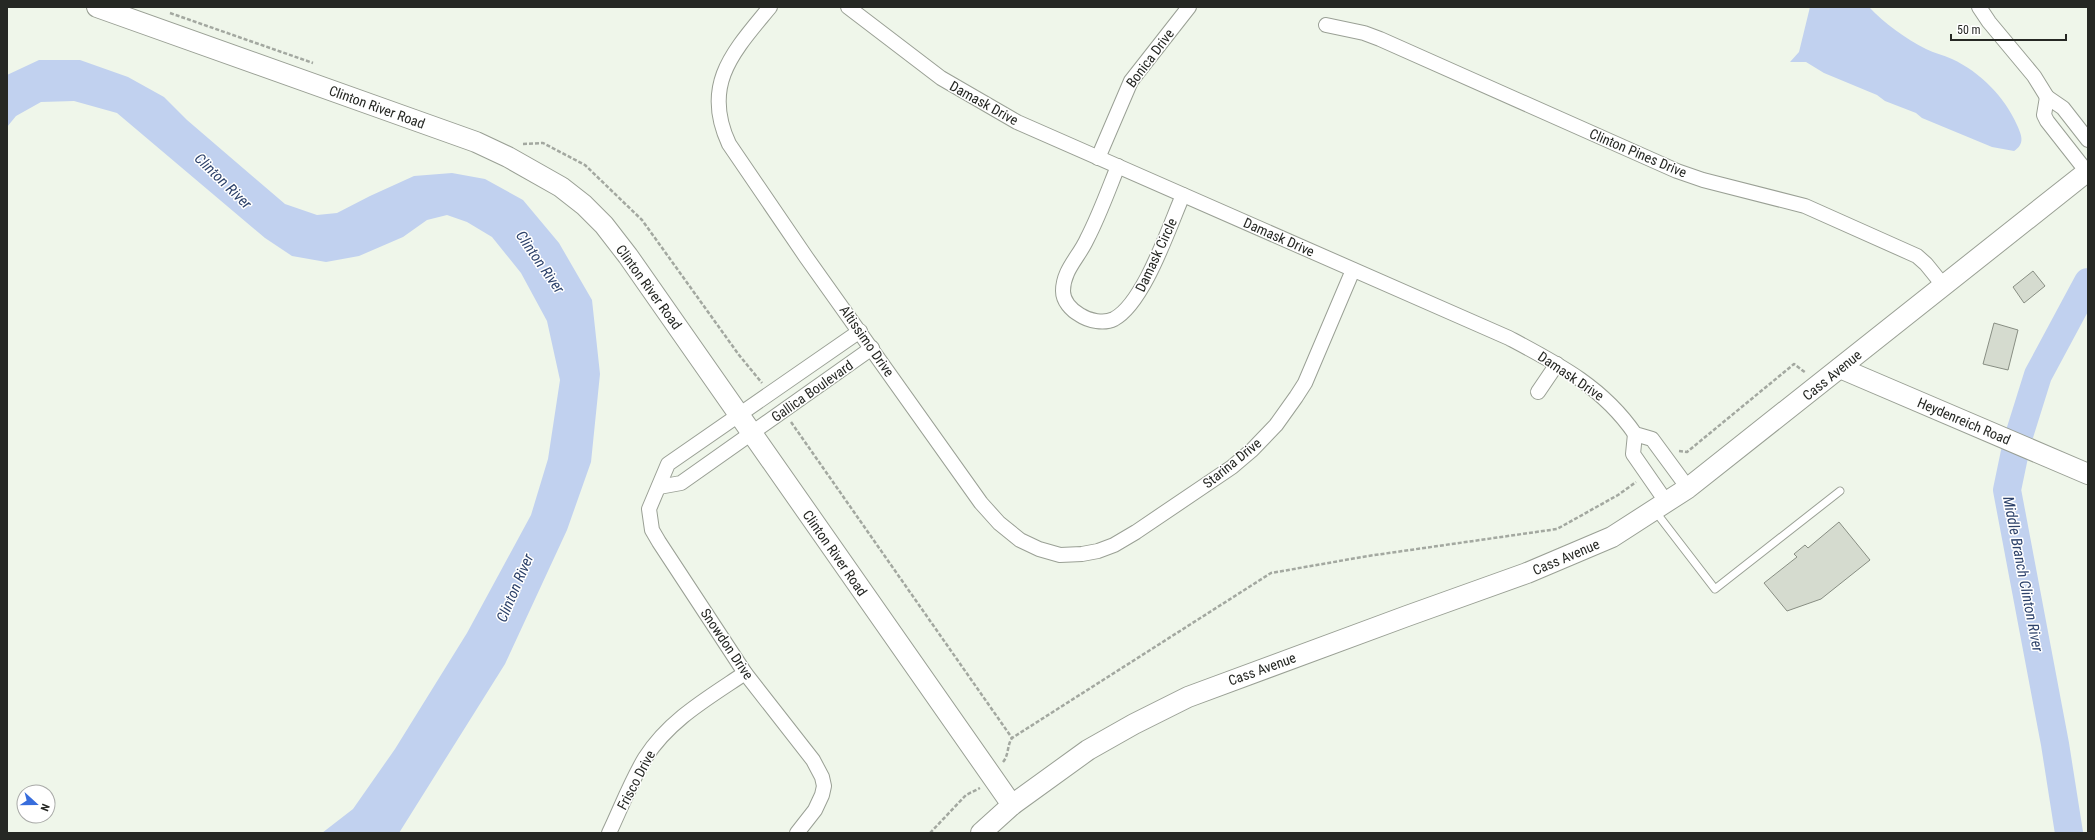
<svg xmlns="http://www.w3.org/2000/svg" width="2095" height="840" font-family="'Roboto Condensed',sans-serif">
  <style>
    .water { fill: #c1d1ef }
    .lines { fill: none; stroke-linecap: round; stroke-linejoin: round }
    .river { stroke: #c1d1ef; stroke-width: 28 }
    .building { fill: #d5dbcf; stroke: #888e83 }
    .lane-casing { stroke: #9aa095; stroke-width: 9 }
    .street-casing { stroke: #9aa095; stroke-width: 16 }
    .secondary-casing { stroke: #9aa095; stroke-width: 22 }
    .path { stroke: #a3a8a0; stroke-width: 2.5; stroke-dasharray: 4 2; stroke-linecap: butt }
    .lane { stroke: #fff; stroke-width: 7 }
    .street { stroke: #fff; stroke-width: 14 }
    .secondary { stroke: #fff; stroke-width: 20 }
    .labels { text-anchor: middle; stroke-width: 3; stroke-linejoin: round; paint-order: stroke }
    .street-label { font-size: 14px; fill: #262824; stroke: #fff }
    .water-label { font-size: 15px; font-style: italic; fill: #2c416a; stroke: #fff }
  </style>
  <rect width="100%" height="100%" fill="#eff6ea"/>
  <g class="water">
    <path d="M1810,7H1869C1884,23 1906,39 1926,49C1934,53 1943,55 1952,59C1980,72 2005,97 2017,125C2022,136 2025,144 2014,151L1992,147L1922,118L1916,113L1885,101L1877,95L1824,73L1806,62H1790L1799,52Z"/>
    <path d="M39,60H80L128,77L164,97L187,120L285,204L317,215L337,213L370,196L414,176L452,173L485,179L523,200L559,243L592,300L600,374L591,462L567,530L505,664L399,833H322L353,809L395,749L467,633L531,515L548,459L560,380L547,321L521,273L492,237L467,222L447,215L427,220L403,237L359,256L326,262L292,256L265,238L117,113L74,101L41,102L16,116L7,127V75Z"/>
  </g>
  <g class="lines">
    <path class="river" d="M2069,833L2055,744L2007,490L2017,442L2038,375L2088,282"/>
  </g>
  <g class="building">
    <path d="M2033,271L2045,286L2024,303L2013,287Z"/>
    <path d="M1994,323L2018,330L2008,370L1983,364Z"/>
    <path d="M1839,522L1870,560L1821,599L1787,611L1764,583L1797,557L1794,554L1805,545L1808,548Z"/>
  </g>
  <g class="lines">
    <g class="lane-casing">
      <path id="lane" d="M1655,511L1715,589L1840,491"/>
    </g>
    <g class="street-casing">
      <g id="street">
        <path d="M770,7C734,51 701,84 729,144L806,257L981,503L999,523L1020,540L1039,549L1060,555L1082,554L1098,551L1114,545L1136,532L1232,467L1252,450L1276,425L1296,397L1305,383L1353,270"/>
        <path d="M848,7L941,78L1017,122L1509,338C1558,364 1603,387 1635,434L1652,439L1688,488"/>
        <path d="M1979,7L1989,22L2034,76L2047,97"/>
        <path d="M1326,25L1364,33L1380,39L1677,171L1703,180L1805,206L1917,256L1926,264L1943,285"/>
        <path d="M1098,158L1131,81L1189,7"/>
        <path d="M1118,166C1108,191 1099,216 1087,239C1079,257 1063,270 1063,291C1063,301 1071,310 1080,315C1089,321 1104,324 1114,319C1144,303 1169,227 1183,195"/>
        <path d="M2087,172L2047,121L2044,115L2047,97L2063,108L2088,140"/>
        <path d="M1538,392L1557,364"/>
        <path d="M1635,434L1633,454L1667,503"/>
        <path d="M659,487L681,483L872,348"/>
        <path d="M609,833C621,808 631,781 645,758C669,720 708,698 745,673"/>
        <path d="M797,833L815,810L822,795L824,786L822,777L813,760L745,673L659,542L652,530L649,509L668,464L860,331"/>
      </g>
    </g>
    <g class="secondary-casing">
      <g id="secondary">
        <path d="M97,7L476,142L508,157L561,187L584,205L604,225L628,256L1012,805"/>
        <path d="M1840,368L2088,474"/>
        <path d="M981,833L1012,805L1088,750L1134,724L1188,697L1407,616L1527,573L1612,537L1688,488L2088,171"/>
      </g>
    </g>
    <g class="path">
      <path d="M170,13L313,63"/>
      <path d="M523,144L543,143L585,165L642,220L739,355L762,383"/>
      <path d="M791,422L1012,738"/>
      <path d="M1679,451L1687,452L1794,364L1806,373"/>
      <path d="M1003,762C1009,755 1007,745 1012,738L1271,573L1368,556L1557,529L1618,495L1636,482"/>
      <path d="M930,833L966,795L980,788"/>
    </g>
    <use href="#lane" class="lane"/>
    <use href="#street" class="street"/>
    <use href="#secondary" class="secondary"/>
  </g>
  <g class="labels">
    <g class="street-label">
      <text transform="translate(1150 58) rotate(-53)" y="5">Bonica Drive</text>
      <text transform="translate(984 103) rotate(29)" y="5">Damask Drive</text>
      <text transform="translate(377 107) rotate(20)" y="5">Clinton River Road</text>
      <text transform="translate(1638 153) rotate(23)" y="5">Clinton Pines Drive</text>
      <text transform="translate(1279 237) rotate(24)" y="5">Damask Drive</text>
      <text transform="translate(1156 255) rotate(-65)" y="5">Damask Circle</text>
      <text transform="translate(649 287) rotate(54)" y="5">Clinton River Road</text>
      <text transform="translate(867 341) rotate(55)" y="5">Altissimo Drive</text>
      <text transform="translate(1832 375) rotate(-39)" y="5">Cass Avenue</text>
      <text transform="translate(1571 376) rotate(34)" y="5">Damask Drive</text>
      <text transform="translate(812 391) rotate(-35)" y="5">Gallica Boulevard</text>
      <text transform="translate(1964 421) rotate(23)" y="5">Heydenreich Road</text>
      <text transform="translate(1232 463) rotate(-39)" y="5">Starina Drive</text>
      <text transform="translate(835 553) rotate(55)" y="5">Clinton River Road</text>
      <text transform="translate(1566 557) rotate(-23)" y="5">Cass Avenue</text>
      <text transform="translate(727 644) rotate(56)" y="5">Snowdon Drive</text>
      <text transform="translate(1262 669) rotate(-20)" y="5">Cass Avenue</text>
      <text transform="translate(636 780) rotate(-62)" y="5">Frisco Drive</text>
    </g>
    <g class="water-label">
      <text transform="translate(223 181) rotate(44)" y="5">Clinton River</text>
      <text transform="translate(540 262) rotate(55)" y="5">Clinton River</text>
      <text transform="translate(2023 574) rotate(79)" y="5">Middle Branch Clinton River</text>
      <text transform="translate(515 588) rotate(-67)" y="5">Clinton River</text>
    </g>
  </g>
  <rect width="2095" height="840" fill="none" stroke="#262824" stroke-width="16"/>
  <g transform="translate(36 804) rotate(111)"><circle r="19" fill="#ffffff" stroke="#a8a9a7"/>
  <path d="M0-3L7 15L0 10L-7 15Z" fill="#376ddc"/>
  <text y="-6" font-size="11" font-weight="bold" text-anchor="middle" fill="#262824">N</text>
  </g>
  <path d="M1951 34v6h115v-6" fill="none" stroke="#262824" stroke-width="2"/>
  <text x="1957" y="34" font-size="12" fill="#262824" stroke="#ffffff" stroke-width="3" paint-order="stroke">50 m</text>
</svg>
